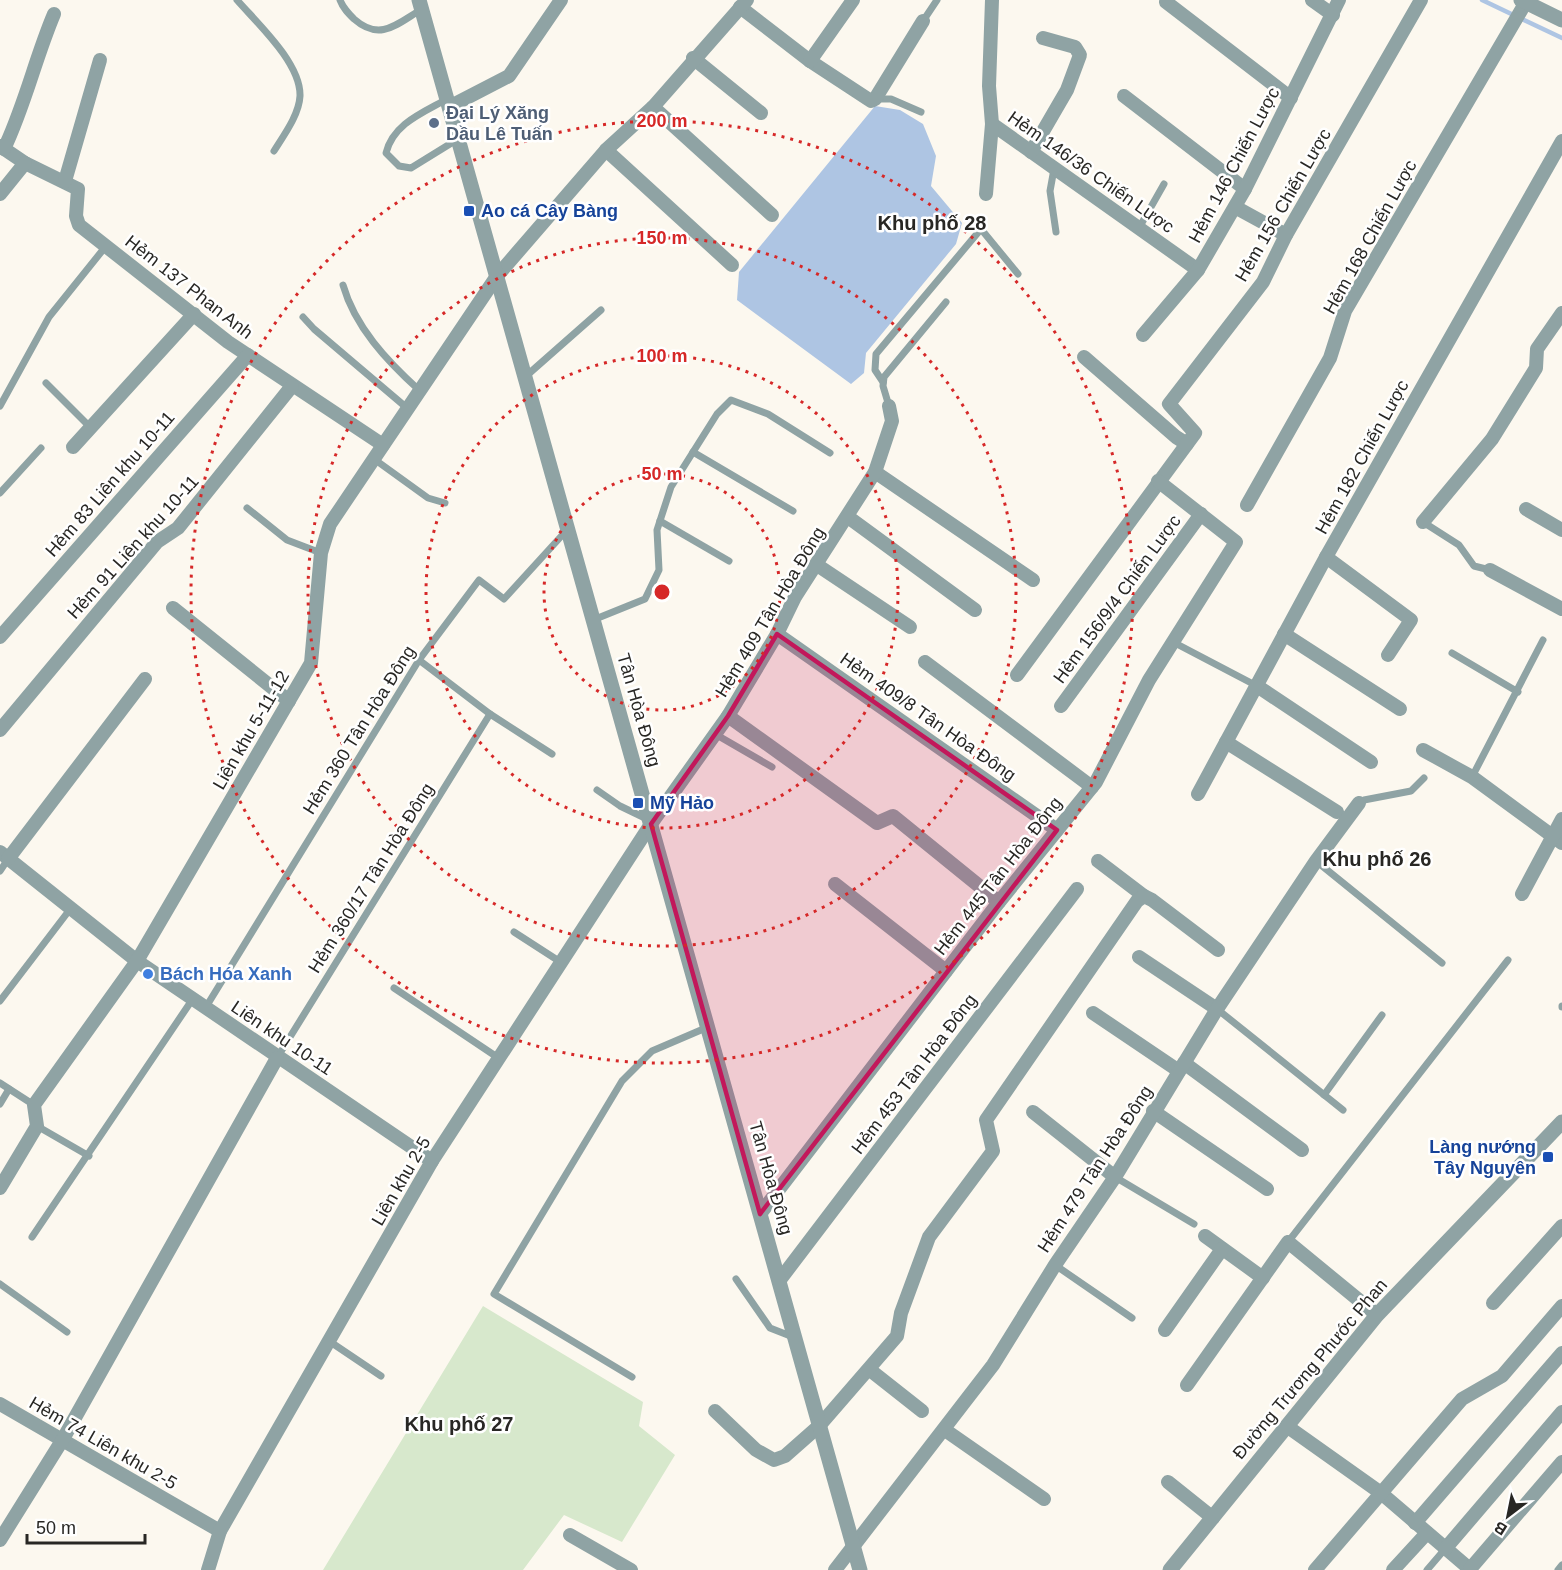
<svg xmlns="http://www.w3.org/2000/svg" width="1562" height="1570" font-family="Arial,sans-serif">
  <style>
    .green { fill: #d7e8cc }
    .water { fill: #aec5e3 }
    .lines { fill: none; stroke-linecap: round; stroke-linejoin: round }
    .stream { stroke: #aec5e3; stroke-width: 4.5 }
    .service { stroke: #8fa3a4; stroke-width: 7 }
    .minor { stroke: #8fa3a4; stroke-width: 14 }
    .tertiary { stroke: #8fa3a4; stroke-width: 15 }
    .marked { fill: #c2185b; fill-opacity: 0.2; stroke: #c2185b; stroke-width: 4.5; stroke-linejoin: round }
    .ring { fill: none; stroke: #d62828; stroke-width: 3; stroke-dasharray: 3 6 }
    .service-dot { fill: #5c6f8a; stroke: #fff; stroke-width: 2 }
    .transit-dot { fill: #1a4fb4; stroke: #fff; stroke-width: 2 }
    .shop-dot { fill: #3f7fe0; stroke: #fff; stroke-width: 2 }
    .labels { text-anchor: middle; stroke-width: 5; stroke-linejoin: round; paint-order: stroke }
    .service-label { font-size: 18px; font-weight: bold; fill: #4e5e75; stroke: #fff; text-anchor: start }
    .street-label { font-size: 18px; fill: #282724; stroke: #fff }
    .transit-label { font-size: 18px; font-weight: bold; fill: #164399; stroke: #fff; text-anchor: start }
    .shop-label { font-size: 18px; font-weight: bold; fill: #366cbe; stroke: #fff; text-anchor: start }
    .neighbourhood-label { font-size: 20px; font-weight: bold; fill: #282724; stroke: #fff }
    .centre { fill: #d62828; stroke: #fff; stroke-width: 3 }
    .ring-label { font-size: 18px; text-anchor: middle; font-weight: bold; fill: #d62828; stroke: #fff; stroke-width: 5; stroke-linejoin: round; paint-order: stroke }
  </style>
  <rect width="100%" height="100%" fill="#fcf8ef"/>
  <path class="green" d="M483,1306L643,1402L639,1426L675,1455L622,1542L564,1515L523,1570H323Z"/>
  <path class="water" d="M875,106L900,110L923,124L936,156L931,186L962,223L956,244L866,353L864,373L851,384L737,300L739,272Z"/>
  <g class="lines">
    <path class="stream" d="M1482,0L1562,38"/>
    <g class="service">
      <path d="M237,0C257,23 301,63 300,96C299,115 284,135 274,151"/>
      <path d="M340,0C343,8 348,13 354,19C380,42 397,24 422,9"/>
      <path d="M923,21L937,0"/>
      <path d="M447,99C422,113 393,124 386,153L399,166L411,168L458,139"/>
      <path d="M875,99H891L921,112"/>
      <path d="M1054,169L1050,191L1056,232"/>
      <path d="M1139,228L1164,184"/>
      <path d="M343,285C355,327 387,361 419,390"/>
      <path d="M303,317L314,329L407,408"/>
      <path d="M525,377L601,310"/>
      <path d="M883,382L875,370L876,354L981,229L1018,274"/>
      <path d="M46,383L90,427"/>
      <path d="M0,406L49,317L106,246"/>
      <path d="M889,406L883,386L884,377L946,302"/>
      <path d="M693,452L793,511"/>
      <path d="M374,459L428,498L445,503"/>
      <path d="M0,493L41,448"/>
      <path d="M247,508L287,540L321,553"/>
      <path d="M660,521L729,561"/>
      <path d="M1423,522L1459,545L1474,566L1490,570"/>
      <path d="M593,620L645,599L659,570L657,530L671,487L717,414L731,400L768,414L830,453"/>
      <path d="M1173,642L1257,686"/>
      <path d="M1452,653L1518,692"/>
      <path d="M419,660L490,714L552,754"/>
      <path d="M715,734L772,767"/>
      <path d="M1472,777L1543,640"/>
      <path d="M597,790L620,806L647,819"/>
      <path d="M1359,803L1364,800L1411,791L1424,778"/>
      <path d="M1316,861L1442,963"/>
      <path d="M0,871L8,859"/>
      <path d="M514,932L562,963"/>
      <path d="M394,988L497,1057"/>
      <path d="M0,1001L71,908"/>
      <path d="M1562,1006V1007"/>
      <path d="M206,1007L419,660L479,580L504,599L566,531"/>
      <path d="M1217,1009L1343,1110"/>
      <path d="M277,1058L490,714"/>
      <path d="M0,1083L34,1105"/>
      <path d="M1324,1095L1382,1015"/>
      <path d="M0,1104L9,1089"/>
      <path d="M37,1126L89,1156"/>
      <path d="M1115,1177L1194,1224"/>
      <path d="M32,1237L192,1000"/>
      <path d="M1288,1242L1508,960"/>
      <path d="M1055,1265L1132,1318"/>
      <path d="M736,1279L770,1328L793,1337"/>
      <path d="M0,1284L67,1332"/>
      <path d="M329,1341L381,1376"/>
      <path d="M632,1377L494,1294L622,1081L652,1051L708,1027"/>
      <path d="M1427,1570L1445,1549"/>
      <path d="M1558,1570L1562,1565"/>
    </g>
    <g class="minor">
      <path d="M1312,0L1333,15"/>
      <path d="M1166,2L1291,98"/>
      <path d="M740,7L810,61L871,101L875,99L923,21"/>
      <path d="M693,58L761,113"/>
      <path d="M810,61L853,0"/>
      <path d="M1124,96L1245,189"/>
      <path d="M449,107L509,76L561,0"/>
      <path d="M653,107L772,215"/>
      <path d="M992,124L1198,270"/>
      <path d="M0,146L25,163L78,189L76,216L79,225L228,342L383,445"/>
      <path d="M4,149C25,105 35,59 54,14"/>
      <path d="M606,150L732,265"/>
      <path d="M1031,152L1067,90L1080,55L1075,47L1043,38"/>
      <path d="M65,181L100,60"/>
      <path d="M0,194L25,163"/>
      <path d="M986,194L992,124L989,86L992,0"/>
      <path d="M1235,207L1286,235"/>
      <path d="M1143,335L1198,270L1245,189L1339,0"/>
      <path d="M1084,357L1176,437L1187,444"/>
      <path d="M73,447L194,314"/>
      <path d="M875,472L1033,580"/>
      <path d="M1247,505L1330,358L1345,311L1526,2"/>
      <path d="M1526,509L1562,530"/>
      <path d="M848,517L975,610"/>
      <path d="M1423,522L1492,439L1536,368L1537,349L1562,313"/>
      <path d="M1326,557L1411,620L1388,655"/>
      <path d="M817,565L910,627"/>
      <path d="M1490,570L1562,609"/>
      <path d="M173,608L289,701"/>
      <path d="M777,634L1057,830"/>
      <path d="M1284,634L1400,709"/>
      <path d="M0,637L248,355"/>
      <path d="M925,662L1092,787"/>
      <path d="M1017,675L1195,433L1169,404L1263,282L1286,235L1421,0"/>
      <path d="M1257,686L1371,762"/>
      <path d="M1061,706L1201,514"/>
      <path d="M728,716L877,823L893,816L999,902"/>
      <path d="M0,730L157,542L178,528L292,386"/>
      <path d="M1226,742L1337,812"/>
      <path d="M1423,750L1472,777L1562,843"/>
      <path d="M1198,794L1326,557L1562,141"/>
      <path d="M0,852L137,961L432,1161"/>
      <path d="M8,859L145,679"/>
      <path d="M1098,861L1144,896"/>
      <path d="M835,884L946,971"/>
      <path d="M1522,894L1562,819"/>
      <path d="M1139,957L1217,1009"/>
      <path d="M1093,1013L1179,1071"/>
      <path d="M1184,1063L1302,1150"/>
      <path d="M1153,1111L1267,1189"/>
      <path d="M1033,1112L1115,1177"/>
      <path d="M0,1188L37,1126L34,1105L137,961L311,663L321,553L330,524L497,276L606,150L653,107L747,0"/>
      <path d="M760,1214L999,902L1096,782L1149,680L1236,542L1158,481"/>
      <path d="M1205,1236L1263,1278"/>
      <path d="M779,1281L1077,889"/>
      <path d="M1493,1303L1562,1226"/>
      <path d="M1165,1330L1222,1249"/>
      <path d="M870,1370L922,1411"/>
      <path d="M1187,1385L1288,1242L1377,1315"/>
      <path d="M0,1404L220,1531"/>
      <path d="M715,1411L756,1450L774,1460L785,1456L819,1426L897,1336L901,1313L929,1237L993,1151L986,1120L1137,901L1144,896L1152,900L1218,950"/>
      <path d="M1288,1427L1381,1493L1471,1570"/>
      <path d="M945,1430L1044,1499"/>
      <path d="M1168,1482L1213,1518"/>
      <path d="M1415,1523L1562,1353"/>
      <path d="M570,1535L631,1570"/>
      <path d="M0,1540L63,1439L277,1058"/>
      <path d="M1445,1549L1562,1412"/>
      <path d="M1470,1569L1562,1462"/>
      <path d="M208,1570L220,1531L432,1161L651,824L728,716L777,634L795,597L875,472L892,421L889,406"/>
      <path d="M835,1570L993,1365L1055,1265L1115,1177L1217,1009L1316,861L1359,803"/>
      <path d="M1315,1570L1462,1399L1502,1376L1562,1306"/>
      <path d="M1393,1570L1427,1533"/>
    </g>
    <g class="tertiary">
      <path d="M419,0L860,1570"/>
      <path d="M1521,0L1562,20"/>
      <path d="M1170,1570L1377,1315L1562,1122"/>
    </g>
  </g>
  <path class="marked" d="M777,634L1057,830L760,1214L651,824L728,716Z"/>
  <g class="ring">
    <circle cx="662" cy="592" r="118"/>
    <circle cx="662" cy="592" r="236"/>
    <circle cx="662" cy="592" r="354"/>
    <circle cx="662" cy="592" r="471"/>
  </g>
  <circle class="service-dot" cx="434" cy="123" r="6"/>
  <g class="transit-dot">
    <rect x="463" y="205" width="12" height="12" rx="3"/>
    <rect x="632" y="797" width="12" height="12" rx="3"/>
    <rect x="1542" y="1151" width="12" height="12" rx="3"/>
  </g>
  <circle class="shop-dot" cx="148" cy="974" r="6"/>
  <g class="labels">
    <g class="service-label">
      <text x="446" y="119">Đại Lý Xăng<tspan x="446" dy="21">Dầu Lê Tuấn</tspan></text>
    </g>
    <g class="street-label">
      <text transform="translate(1234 165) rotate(-62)" y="6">Hẻm 146 Chiến Lược</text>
      <text transform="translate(1091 172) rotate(35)" y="6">Hẻm 146/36 Chiến Lược</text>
      <text transform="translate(1283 205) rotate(-60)" y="6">Hẻm 156 Chiến Lược</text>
      <text transform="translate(1370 237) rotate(-61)" y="6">Hẻm 168 Chiến Lược</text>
      <text transform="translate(189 287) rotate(38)" y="6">Hẻm 137 Phan Anh</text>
      <text transform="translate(1362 457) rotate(-61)" y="6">Hẻm 182 Chiến Lược</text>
      <text transform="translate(110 484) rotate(-49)" y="6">Hẻm 83 Liên khu 10-11</text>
      <text transform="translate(133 547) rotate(-48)" y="6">Hẻm 91 Liên khu 10-11</text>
      <text transform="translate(1117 599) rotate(-54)" y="6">Hẻm 156/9/4 Chiến Lược</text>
      <text transform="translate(770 612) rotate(-59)" y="6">Hẻm 409 Tân Hòa Đông</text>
      <text transform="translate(639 710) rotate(74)" y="6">Tân Hòa Đông</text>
      <text transform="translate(928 717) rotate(35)" y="6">Hẻm 409/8 Tân Hòa Đông</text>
      <text transform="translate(251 730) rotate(-60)" y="6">Liên khu 5-11-12</text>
      <text transform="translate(359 730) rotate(-58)" y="6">Hẻm 360 Tân Hòa Đông</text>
      <text transform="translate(998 876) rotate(-52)" y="6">Hẻm 445 Tân Hòa Đông</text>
      <text transform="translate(371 878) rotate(-58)" y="6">Hẻm 360/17 Tân Hòa Đông</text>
      <text transform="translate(282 1038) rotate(34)" y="6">Liên khu 10-11</text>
      <text transform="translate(914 1074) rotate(-53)" y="6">Hẻm 453 Tân Hòa Đông</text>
      <text transform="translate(1095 1169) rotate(-57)" y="6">Hẻm 479 Tân Hòa Đông</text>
      <text transform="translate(771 1178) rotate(74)" y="6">Tân Hòa Đông</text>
      <text transform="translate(401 1181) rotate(-60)" y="6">Liên khu 2-5</text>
      <text transform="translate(1310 1369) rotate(-50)" y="6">Đường Trương Phước Phan</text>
      <text transform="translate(103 1443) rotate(30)" y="6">Hẻm 74 Liên khu 2-5</text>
    </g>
    <g class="transit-label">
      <text x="481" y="217">Ao cá Cây Bàng</text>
      <text x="650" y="809">Mỹ Hảo</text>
      <text x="1536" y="1153" text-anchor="end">Làng nướng<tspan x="1536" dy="21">Tây Nguyên</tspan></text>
    </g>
    <g class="shop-label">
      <text x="160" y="980">Bách Hóa Xanh</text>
    </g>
    <g class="neighbourhood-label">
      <text x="932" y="230">Khu phố 28</text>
      <text x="1377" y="866">Khu phố 26</text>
      <text x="459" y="1431">Khu phố 27</text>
    </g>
  </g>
  <circle cx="662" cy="592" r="9" class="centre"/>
  <g class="ring-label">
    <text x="662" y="127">200 m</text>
    <text x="662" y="244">150 m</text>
    <text x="662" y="362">100 m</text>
    <text x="662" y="480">50 m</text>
  </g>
  <g transform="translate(1508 1516) rotate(212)" stroke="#ffffff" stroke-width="4.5" paint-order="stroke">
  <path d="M0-4.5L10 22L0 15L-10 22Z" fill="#282724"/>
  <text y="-9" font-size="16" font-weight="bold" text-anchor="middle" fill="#282724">B</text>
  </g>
  <path d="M27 1534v9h118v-9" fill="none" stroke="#282724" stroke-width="3"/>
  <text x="36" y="1534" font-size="18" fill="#282724" stroke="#ffffff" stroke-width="4.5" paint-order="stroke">50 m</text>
</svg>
